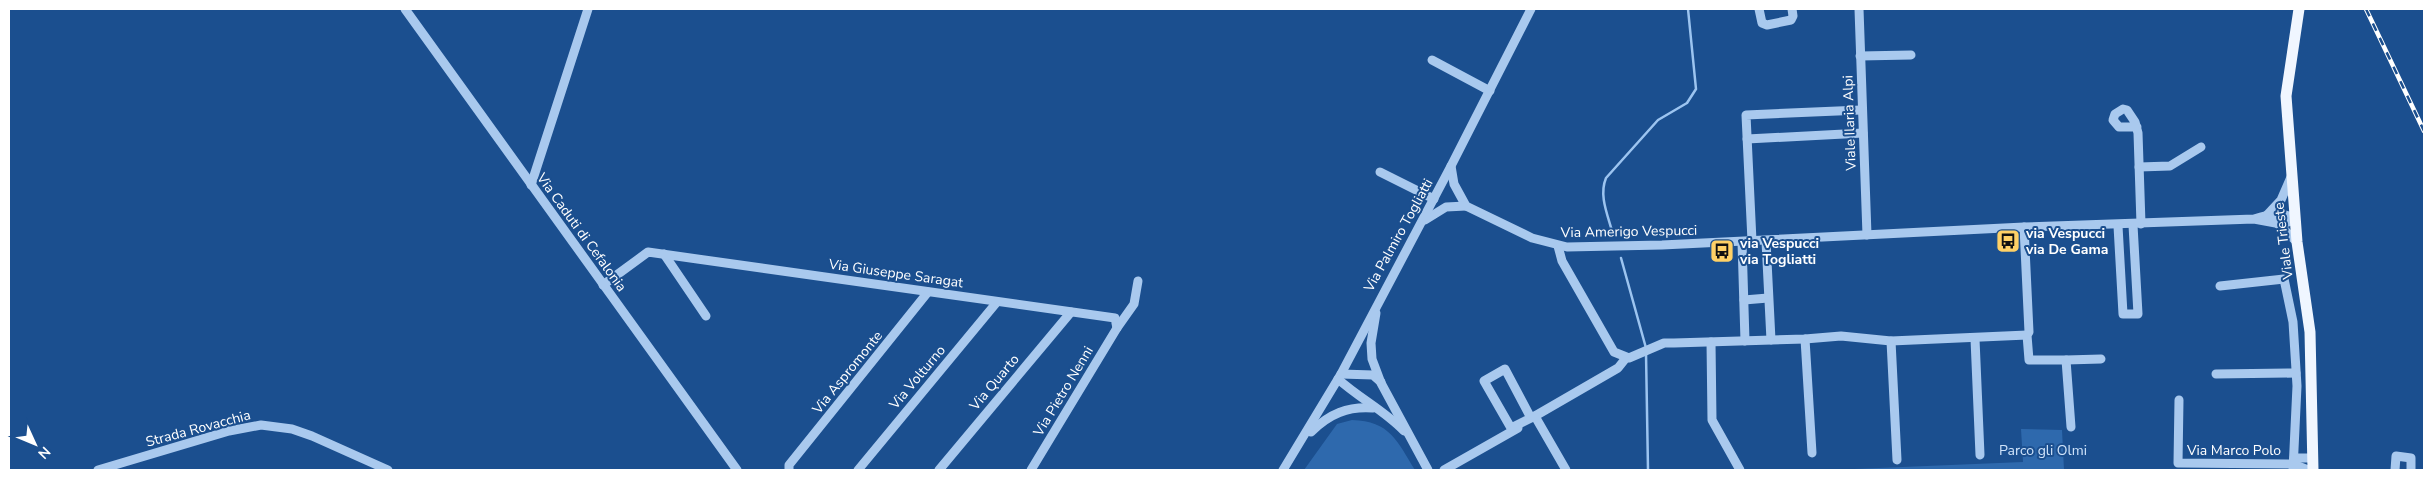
<svg xmlns="http://www.w3.org/2000/svg" width="2433" height="479" font-family="'Nunito Sans',sans-serif">
  <style>
    .green { fill: #2e69ad }
    .lines { fill: none; stroke-linecap: round; stroke-linejoin: round }
    .stream { stroke: #9cc4f0; stroke-width: 2.5 }
    .minor { stroke: #a9c9ee; stroke-width: 9 }
    .major { stroke: #f0f6ff; stroke-width: 11 }
    .rail-casing { stroke: #fff; stroke-width: 4.5 }
    .rail { stroke: #1b4f8f; stroke-width: 2.5; stroke-dasharray: 8; stroke-linecap: butt }
    .labels { text-anchor: middle; stroke-width: 4; stroke-linejoin: round; paint-order: stroke }
    .street-label { font-size: 14px; fill: #fff; stroke: #1b4f8f }
    .poi-label { font-size: 14px; font-weight: bold; fill: #fff; stroke: #1b4f8f; text-anchor: start }
    .park-label { font-size: 14px; fill: #cfe3fa; stroke: #1b4f8f }
  </style>
  <rect width="100%" height="100%" fill="#1b4f8f"/>
  <g class="green">
    <path d="M1352,420C1390,421 1397,441 1415,470H1304L1337,424Z"/>
    <path d="M2021,429L2062,430L2064,470H1830L2023,462Z"/>
  </g>
  <g class="lines">
    <g class="stream">
      <path d="M1612,231C1607,213 1599,195 1606,178L1658,120L1687,103L1696,89L1688,9"/>
      <path d="M1621,258L1646,348"/>
      <path d="M1646,353L1648,470"/>
    </g>
    <g class="minor">
      <path d="M405,9L737,470"/>
      <path d="M1759,9L1762,23L1767,25L1791,20L1793,16L1792,9"/>
      <path d="M1859,9L1867,235"/>
      <path d="M1860,56L1911,55"/>
      <path d="M1432,60L1490,91"/>
      <path d="M2137,127H2119L2113,120L2115,114L2123,109L2127,110L2135,122L2138,133L2141,224"/>
      <path d="M1747,139L1863,133"/>
      <path d="M1451,166L1454,184L1466,206L1532,238L1567,247L1662,245L2024,227L2254,219L2281,224L2295,220C2284,210 2267,215 2254,219"/>
      <path d="M2139,167L2170,166L2201,147"/>
      <path d="M1380,172L1434,199"/>
      <path d="M531,185L588,9"/>
      <path d="M2267,215L2281,200L2291,177"/>
      <path d="M1425,220L1446,207L1466,206"/>
      <path d="M2276,222L2297,242"/>
      <path d="M2118,226L2123,314H2138L2133,225"/>
      <path d="M2024,227L2029,332L2027,335L2029,360H2066L2071,427"/>
      <path d="M1752,241L1746,115L1861,110"/>
      <path d="M1766,241L1771,340"/>
      <path d="M1742,242L1745,341"/>
      <path d="M1558,246L1562,261L1614,352L1629,358L1664,343H1674L1805,339L1841,336L1891,341L2027,335"/>
      <path d="M664,254L706,316"/>
      <path d="M603,285L648,252L1115,318L1117,328"/>
      <path d="M2220,286L2284,279L2293,322L2297,386L2293,470"/>
      <path d="M1744,300L1768,298"/>
      <path d="M1376,313L1371,343L1372,359L1381,383L1428,470"/>
      <path d="M1805,339L1812,453"/>
      <path d="M1975,339L1980,455"/>
      <path d="M1891,341L1897,460"/>
      <path d="M1711,342L1712,420L1740,470"/>
      <path d="M2066,360L2101,359"/>
      <path d="M1341,374L1373,375L1381,382"/>
      <path d="M2216,374L2296,373"/>
      <path d="M1338,379C1359,398 1385,411 1404,431"/>
      <path d="M2179,400L2178,463L2293,464L2308,470"/>
      <path d="M1531,418L1505,369L1484,381L1511,428L1535,416"/>
      <path d="M1536,418L1535,416L1618,368L1626,358"/>
      <path d="M1536,418L1566,470"/>
      <path d="M1311,432C1329,414 1348,406 1373,408"/>
      <path d="M2294,458H2312"/>
      <path d="M98,470L229,431L261,425L292,429L312,436L388,470"/>
      <path d="M789,470V465L928,292"/>
      <path d="M858,470L997,302"/>
      <path d="M939,470L1071,312"/>
      <path d="M1031,470L1117,328L1134,304L1138,281"/>
      <path d="M1283,470L1341,374L1451,166L1531,9"/>
      <path d="M1444,470L1518,428"/>
      <path d="M2395,470L2396,456L2411,458V470"/>
    </g>
    <path class="major" d="M2299,9L2286,96L2297,242L2310,332L2313,470"/>
    <g class="rail-casing">
      <path id="rail" d="M2366,9L2424,131"/>
    </g>
    <use href="#rail" class="rail"/>
  </g>
  <defs>
    <g id="bus-square" transform="scale(1.25)"><rect x="-9" y="-9" width="18" height="18" rx="4" fill="#ffd166" stroke="#1b4f8f"/><path d="M-5-6H5V4H4V6H2V4H-2V6H-4V4H-5ZM-3.5-4V0h7V-4ZM-3.5 1.2v1.5H-2V1.2ZM2 1.2v1.5H3.5V1.2Z" fill="#111"/></g>
  </defs>
  <g fill-rule="evenodd">
    <use href="#bus-square" x="2008" y="241"/>
    <use href="#bus-square" x="1722" y="251"/>
  </g>
  <g class="labels">
    <g class="street-label">
      <text transform="translate(1849 123) rotate(-92)" y="5">Viale Ilaria Alpi</text>
      <text transform="translate(1629 231) rotate(-1)" y="5">Via Amerigo Vespucci</text>
      <text transform="translate(582 232) rotate(54)" y="5">Via Caduti di Cefalonia</text>
      <text transform="translate(1398 235) rotate(-61)" y="5">Via Palmiro Togliatti</text>
      <text transform="translate(2283 241) rotate(-97)" y="5">Viale Trieste</text>
      <text transform="translate(896 273) rotate(8)" y="5">Via Giuseppe Saragat</text>
      <text transform="translate(847 372) rotate(-51)" y="5">Via Aspromonte</text>
      <text transform="translate(917 377) rotate(-50)" y="5">Via Volturno</text>
      <text transform="translate(994 382) rotate(-50)" y="5">Via Quarto</text>
      <text transform="translate(1063 391) rotate(-59)" y="5">Via Pietro Nenni</text>
      <text transform="translate(198 428) rotate(-15)" y="5">Strada Rovacchia</text>
      <text x="2234" y="455">Via Marco Polo</text>
    </g>
    <g class="poi-label">
      <text x="2026" y="238">via Vespucci<tspan x="2026" dy="16">via De Gama</tspan></text>
      <text x="1740" y="248">via Vespucci<tspan x="1740" dy="16">via Togliatti</tspan></text>
    </g>
    <g class="park-label">
      <text x="2043" y="455">Parco gli Olmi</text>
    </g>
  </g>
  <rect width="2433" height="479" fill="none" stroke="#ffffff" stroke-width="20"/>
  <g transform="translate(35 444) rotate(134)" stroke="#1b4f8f" stroke-width="4" paint-order="stroke">
  <path d="M0-4L9 19L0 12L-9 19Z" fill="#ffffff"/>
  <text y="-8" font-size="14" font-weight="bold" text-anchor="middle" fill="#ffffff">N</text>
  </g>
</svg>
